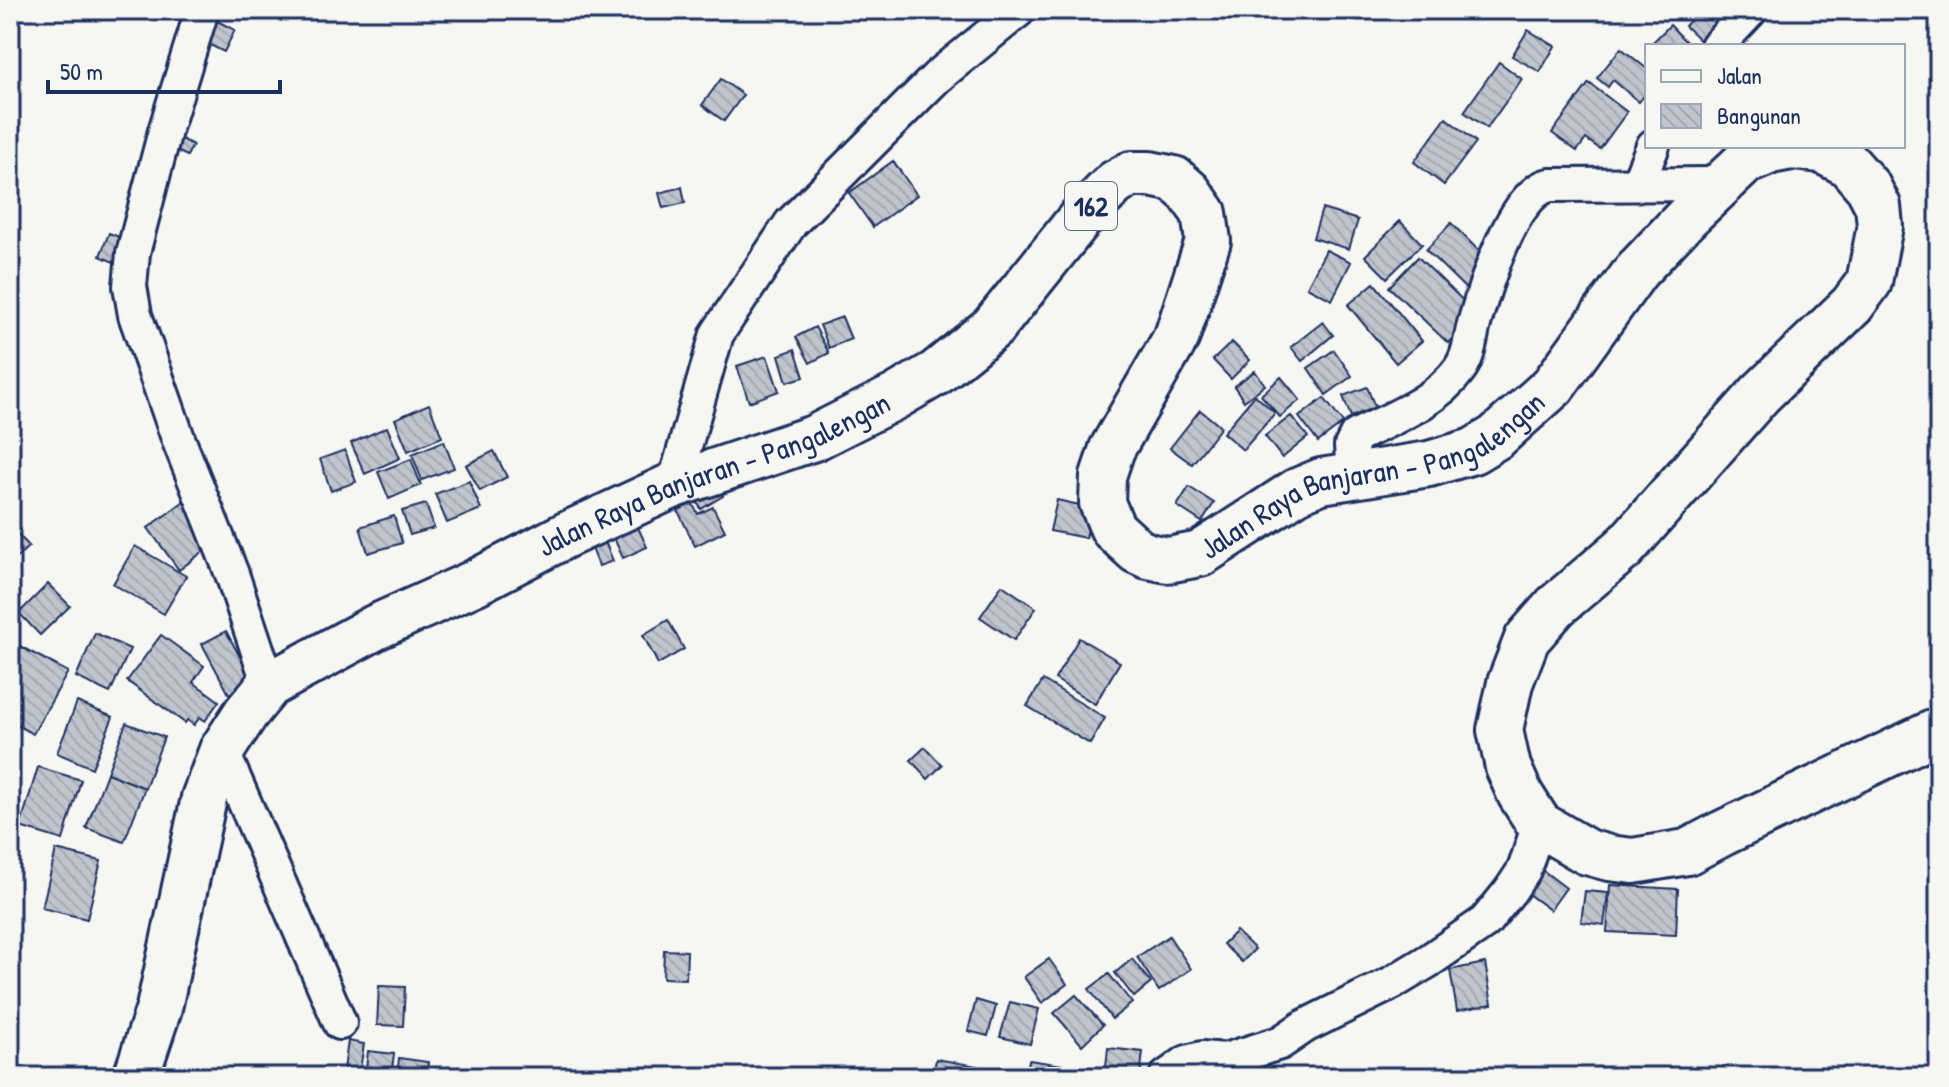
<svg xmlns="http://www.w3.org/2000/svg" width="1949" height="1087" font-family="'Patrick Hand',sans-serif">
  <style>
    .building { fill: url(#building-back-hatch); stroke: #1b2f5e; stroke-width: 2 }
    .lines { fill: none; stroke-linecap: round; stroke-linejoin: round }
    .street-casing { stroke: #1b2f5e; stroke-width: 38 }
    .primary-casing { stroke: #1b2f5e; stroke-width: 50 }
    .street { stroke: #f6f6f2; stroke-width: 32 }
    .primary { stroke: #f6f6f2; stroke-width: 44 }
    .labels { text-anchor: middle; stroke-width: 6; stroke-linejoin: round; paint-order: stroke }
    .shield { fill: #f6f6f2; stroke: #5d6b8a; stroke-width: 2 }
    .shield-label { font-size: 28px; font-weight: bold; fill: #1b2f5e }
    .street-label { font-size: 30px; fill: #1b2f5e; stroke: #f6f6f2 }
  </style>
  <defs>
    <pattern id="building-back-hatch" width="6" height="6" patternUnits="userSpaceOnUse" patternTransform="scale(2)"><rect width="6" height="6" fill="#c0c4cd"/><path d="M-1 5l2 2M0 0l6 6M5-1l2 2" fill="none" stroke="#a4a9b2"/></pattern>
  </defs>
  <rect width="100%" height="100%" fill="#f6f6f2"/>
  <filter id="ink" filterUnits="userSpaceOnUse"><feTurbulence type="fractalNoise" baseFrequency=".0125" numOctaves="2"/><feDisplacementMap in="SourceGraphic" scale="16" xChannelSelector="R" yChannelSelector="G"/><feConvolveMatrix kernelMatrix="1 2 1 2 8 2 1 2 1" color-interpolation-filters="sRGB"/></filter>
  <g filter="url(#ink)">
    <g class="building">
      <path d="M1700,10H1735L1706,46L1685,26Z"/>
      <path d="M215,20L235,30L224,52L204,42Z"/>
      <path d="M1670,25L1690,46H1649Z"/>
      <path d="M1528,30L1555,46L1540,72L1512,56Z"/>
      <path d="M1621,48L1647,69V92L1639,102L1613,80L1608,87L1597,78Z"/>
      <path d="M1499,62L1522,79L1487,128L1464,112Z"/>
      <path d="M721,79L743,95L724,121L702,105Z"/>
      <path d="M1589,83L1627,112L1600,149L1586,139L1577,151L1552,133Z"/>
      <path d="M1446,118L1476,142L1444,185L1414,162Z"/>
      <path d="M177,137L193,145L187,156L171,148Z"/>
      <path d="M893,161L917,195L873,227L849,193Z"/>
      <path d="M682,187L685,203L663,208L659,193Z"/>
      <path d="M1322,209L1358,220L1349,249L1313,238Z"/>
      <path d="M1400,221L1422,244L1387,278L1365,256Z"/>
      <path d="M1451,223L1491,263L1466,289L1426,250Z"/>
      <path d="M109,233L127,240L118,264L100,256Z"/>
      <path d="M1326,250L1351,262L1332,300L1307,287Z"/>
      <path d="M1418,257L1476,313L1448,343L1389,287Z"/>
      <path d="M1374,283L1422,341L1396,363L1348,305Z"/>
      <path d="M842,317L851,339L829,348L820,325Z"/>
      <path d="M1323,322L1333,335L1302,361L1291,347Z"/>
      <path d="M815,327L829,353L810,363L796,337Z"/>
      <path d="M1232,342L1250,360L1231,379L1213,360Z"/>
      <path d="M795,349L804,377L787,382L779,355Z"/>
      <path d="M1334,350L1352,376L1326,395L1308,368Z"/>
      <path d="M767,356L779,391L749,402L737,366Z"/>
      <path d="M1255,371L1265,385L1244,401L1234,386Z"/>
      <path d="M1281,377L1300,400L1280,417L1261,395Z"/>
      <path d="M1367,387L1375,407L1351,417L1343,396Z"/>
      <path d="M1255,395L1275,413L1243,450L1223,433Z"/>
      <path d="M1324,398L1343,423L1318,442L1299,417Z"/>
      <path d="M429,404L442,437L408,451L395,419Z"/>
      <path d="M1200,410L1221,427L1192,464L1170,448Z"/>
      <path d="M1291,416L1308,437L1282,458L1265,436Z"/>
      <path d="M387,427L400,458L365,474L351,443Z"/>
      <path d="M444,441L454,468L422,480L412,454Z"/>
      <path d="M345,450L356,482L331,491L320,459Z"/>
      <path d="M494,451L507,477L480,491L466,465Z"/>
      <path d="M411,459L421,485L389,499L378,472Z"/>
      <path d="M469,481L481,509L447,523L435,494Z"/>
      <path d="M714,481L723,496L701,509L693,494Z"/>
      <path d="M1189,487L1214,503L1202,522L1177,506Z"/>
      <path d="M187,499L217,541L179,570L148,528Z"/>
      <path d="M1057,500L1093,508L1086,538L1050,531Z"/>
      <path d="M692,503L698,514L713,507L725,531L695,546L678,511Z"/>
      <path d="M426,504L434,528L410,535L402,511Z"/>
      <path d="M394,516L402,543L368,553L360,527Z"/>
      <path d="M636,523L647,547L623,558L612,534Z"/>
      <path d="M10,526L29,546L10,564Z"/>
      <path d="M603,537L613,561L599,566L590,543Z"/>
      <path d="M135,546L186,576L164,614L113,584Z"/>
      <path d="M48,584L70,606L40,635L19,613Z"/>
      <path d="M1002,585L1036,608L1014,640L980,617Z"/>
      <path d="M668,620L684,649L658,664L643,635Z"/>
      <path d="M226,631L253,681L229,694L202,644Z"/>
      <path d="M95,633L130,649L110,693L76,677Z"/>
      <path d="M161,635L204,666L193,682L219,701L205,721L200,717L194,725L187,720L185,723L127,681Z"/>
      <path d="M1079,638L1120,662L1095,704L1055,679Z"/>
      <path d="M14,643L68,672L33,734L10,721V651Z"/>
      <path d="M1043,680L1105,718L1090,744L1027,706Z"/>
      <path d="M77,702L113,717L92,768L57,753Z"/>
      <path d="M126,723L164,737L145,788L107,773Z"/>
      <path d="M10,741L18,749L10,758Z"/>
      <path d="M925,747L942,765L928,779L911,760Z"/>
      <path d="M38,767L81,780L63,840L20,827Z"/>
      <path d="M107,773L145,788L124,842L86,828Z"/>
      <path d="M56,850L101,861L87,919L42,908Z"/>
      <path d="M1541,869L1566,888L1550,910L1524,891Z"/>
      <path d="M1610,885L1678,889L1676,935L1607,932Z"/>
      <path d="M1585,891L1608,893L1604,925L1581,922Z"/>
      <path d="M1236,931L1255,949L1242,962L1223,944Z"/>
      <path d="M1169,936L1191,969L1159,991L1137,957Z"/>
      <path d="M664,950L687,951L686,979L663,978Z"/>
      <path d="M1049,959L1067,984L1042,1003L1024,977Z"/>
      <path d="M1132,959L1151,983L1134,997L1115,973Z"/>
      <path d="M1485,963L1492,1004L1457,1011L1450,970Z"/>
      <path d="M1109,974L1132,1003L1112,1019L1089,989Z"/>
      <path d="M379,986L405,987L403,1026L377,1025Z"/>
      <path d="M1076,995L1103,1025L1082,1045L1054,1013Z"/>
      <path d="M976,1000L996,1006L988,1036L968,1031Z"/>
      <path d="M1010,1002L1039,1009L1030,1044L1000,1037Z"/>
      <path d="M348,1041L364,1044L359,1077H343Z"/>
      <path d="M1108,1048L1143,1052L1140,1077H1105Z"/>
      <path d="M368,1051L394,1054L391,1077H365Z"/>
      <path d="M399,1058L428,1062L426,1077H397Z"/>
      <path d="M936,1059L977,1066L975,1077H933Z"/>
      <path d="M1029,1060L1076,1067L1075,1077H1026Z"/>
    </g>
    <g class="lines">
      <g class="street-casing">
        <g id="street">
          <path d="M202,10L165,131L133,253L130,286L135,315L179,441L232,574L269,685"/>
          <path d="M1717,46L1751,10"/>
          <path d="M1638,183L1653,146"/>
          <path d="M1353,476L1351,446L1356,436C1390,419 1436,402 1459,370C1469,357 1470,340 1474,324C1483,292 1513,189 1551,185L1722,184"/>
          <path d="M674,485L717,334L791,223L937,77L1019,10"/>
          <path d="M222,750L340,1023"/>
          <path d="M1166,1077L1187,1062L1202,1058L1225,1060L1280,1043L1305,1026L1392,983L1430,960L1485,922L1510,891L1524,870L1539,824"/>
        </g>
      </g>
      <g class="primary-casing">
        <g id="primary">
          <path id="s1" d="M136,1077L159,1008L204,798L222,750L246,713L269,685L376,627L474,583L564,536L674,485L814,438L895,397L936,373L993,327L1083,215L1115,183L1131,174H1150L1174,179L1189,192L1204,213L1208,241L1177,336L1112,449L1103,476L1102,503L1113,529L1137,551L1148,556L1168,560L1200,554L1297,491L1321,481L1429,464L1473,451L1496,437L1553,386L1636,271L1689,215L1745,162L1771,151L1792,147L1821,150L1848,164L1868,187L1878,206L1880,226L1869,282L1852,305L1760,394L1624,548L1556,606L1527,639L1510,683L1500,730L1508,767L1520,794L1539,824L1587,852L1609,858L1633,861L1687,852L1723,833L1939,730"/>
        </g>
      </g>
      <use href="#street" class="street"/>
      <use href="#primary" class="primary"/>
    </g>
  </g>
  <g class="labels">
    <rect class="shield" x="1065" y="182" width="52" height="48" rx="6"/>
    <g class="shield-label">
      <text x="1091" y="216">162</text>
    </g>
    <g class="street-label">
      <text dy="10" stroke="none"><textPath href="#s1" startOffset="2160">Jalan Raya Banjaran - Pangalengan</textPath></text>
      <text dy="10" stroke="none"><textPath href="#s1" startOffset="912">Jalan Raya Banjaran - Pangalengan</textPath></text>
    </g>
  </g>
  <rect width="1949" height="1087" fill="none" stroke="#f6f6f2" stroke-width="40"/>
  <rect x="20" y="20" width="1909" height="1047" fill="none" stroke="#1b2f5e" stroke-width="3" filter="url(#ink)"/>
  <rect x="1645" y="44" width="260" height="104" fill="#f6f6f2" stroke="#9ea6b7" stroke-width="2"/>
  <rect x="1661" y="70" width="40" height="12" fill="#f6f6f2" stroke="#9ea6b7" stroke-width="2"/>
  <text x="1717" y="84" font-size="24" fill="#1b2f5e">Jalan</text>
  <rect x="1661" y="104" width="40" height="24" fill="url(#building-back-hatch)" stroke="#9ea6b7" stroke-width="2"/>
  <text x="1717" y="124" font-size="24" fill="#1b2f5e">Bangunan</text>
  <path d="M48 80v12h232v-12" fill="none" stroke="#1b2f5e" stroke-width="4"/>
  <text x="60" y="80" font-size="24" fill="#1b2f5e" stroke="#f6f6f2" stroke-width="6" paint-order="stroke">50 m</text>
</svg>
